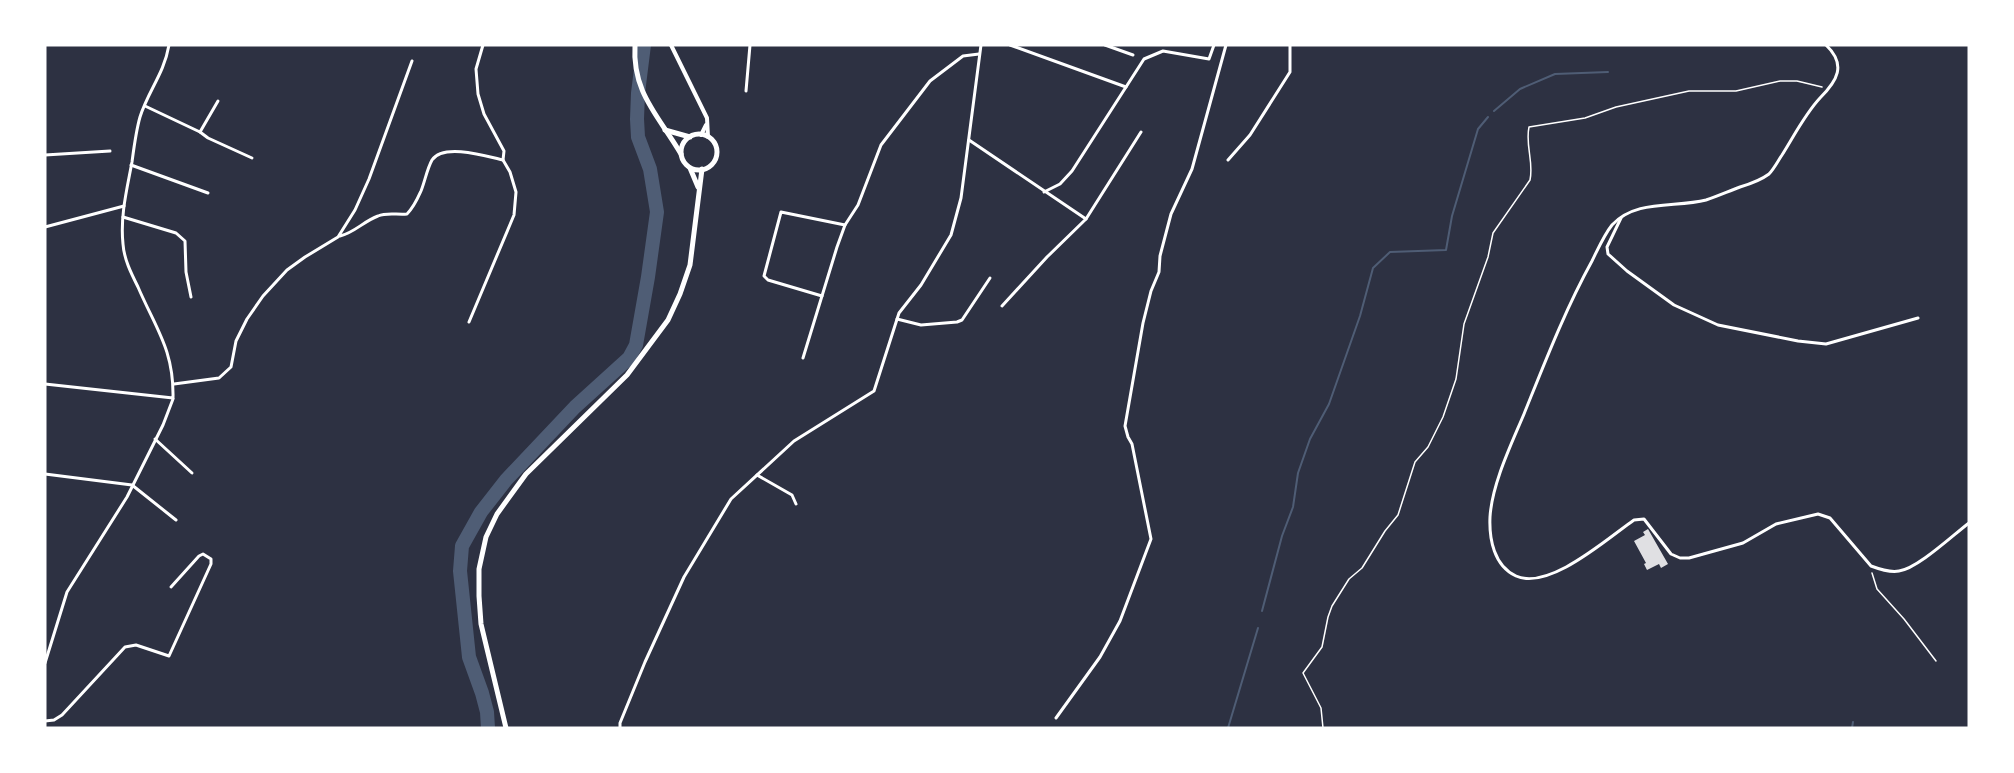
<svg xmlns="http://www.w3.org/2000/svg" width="2014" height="773" font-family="'Archivo Narrow',sans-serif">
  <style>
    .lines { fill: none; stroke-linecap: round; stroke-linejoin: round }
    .stream { stroke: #4f5d75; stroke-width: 2 }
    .river { stroke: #4f5d75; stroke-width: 14 }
    .building { fill: #e0e0e3 }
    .path { stroke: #fff; stroke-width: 1.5 }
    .minor { stroke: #fff; stroke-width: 3 }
    .tertiary { stroke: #fff; stroke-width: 4 }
    .primary { stroke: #fff; stroke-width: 5 }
  </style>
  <rect width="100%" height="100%" fill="#2d3142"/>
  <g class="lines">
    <g class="stream">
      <path d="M1494,111L1520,89L1555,74L1608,72"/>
      <path d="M1262,611L1282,536L1293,507L1298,473L1310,439L1329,404L1360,316L1373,268L1390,252L1446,250L1452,216L1478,129L1488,117"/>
      <path d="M1228,728L1258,628"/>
      <path d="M1852,728L1853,722"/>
    </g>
    <path class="river" d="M488,728L487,712L482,693L469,657L460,571L462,546L481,512L506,480L575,407L629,358L636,345L648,277L657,212L650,169L638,137L637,119L638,93L644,45"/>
  </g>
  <path class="building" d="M1648,529L1668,564L1661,568L1659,564L1647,570L1644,564L1646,563L1634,541L1645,535L1643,532Z"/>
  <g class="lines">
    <g class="path">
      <path d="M1872,573L1877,589L1904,619L1936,661"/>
      <path d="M1323,728L1321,708L1303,673L1322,647L1328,617L1332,606L1349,579L1362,568L1385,531L1398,515L1415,462L1428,447L1443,417L1456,379L1464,324L1488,257L1493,233L1530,180C1534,162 1525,145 1529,127L1585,118L1616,107L1689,91H1736L1780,81H1797L1822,87"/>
    </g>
    <g class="minor">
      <path d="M1010,45L1126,87"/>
      <path d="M1105,45L1133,55"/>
      <path d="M1826,45C1847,65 1837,81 1820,98C1805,114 1794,136 1782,155C1778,161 1774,169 1769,174C1761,180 1750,184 1740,187C1729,191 1718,196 1706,200C1675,208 1636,199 1612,225C1604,235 1598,249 1592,261C1565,310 1545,362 1524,414C1511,445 1492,484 1490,517C1489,539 1494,566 1516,576C1549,591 1608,538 1634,520L1644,519L1671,554L1680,558H1689L1743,543L1776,524L1818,514L1830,518L1871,566C1879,569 1890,573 1899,571C1917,569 1953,535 1969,523"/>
      <path d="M746,91L750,45"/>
      <path d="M145,106L200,132L218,101"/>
      <path d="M200,132L208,138L252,158"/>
      <path d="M969,140L1086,219"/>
      <path d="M45,155L110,151"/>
      <path d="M1228,160L1250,135L1290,72V45"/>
      <path d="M131,165L208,193"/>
      <path d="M1044,192L1060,184L1072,171L1144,59L1163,51L1209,59L1214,45"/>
      <path d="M123,217L176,233L185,241L186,272L191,297"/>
      <path d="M1621,218L1607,247L1608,254L1627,271L1674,305L1718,325L1798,341L1826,344L1918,318"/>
      <path d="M45,227L124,206"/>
      <path d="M340,236C354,233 364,221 378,216C387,212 397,215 407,214C414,207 417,200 421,191C425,181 427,169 432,160C443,143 486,156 503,160"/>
      <path d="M822,296L768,280L764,276L781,212L845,225"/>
      <path d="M1002,306L1047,257L1086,219L1141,132"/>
      <path d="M897,319L921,325L957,322L962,320L990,278"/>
      <path d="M469,322L514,215L516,192L510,172L503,160L504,151L484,114L478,94L476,69L483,45"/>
      <path d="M803,358L837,247L845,225L858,205L881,145L930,81L963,56L979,54"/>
      <path d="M45,384L173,398C174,350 156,329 138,287C131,273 124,259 123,244C120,216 127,189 132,162C134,147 136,131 140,117C148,91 164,74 169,45"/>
      <path d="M174,384L219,378L231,367L236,341L247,319L263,296L287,270L305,257L338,237L355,210L369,179L412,61"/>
      <path d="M155,439L192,473"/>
      <path d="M45,474L132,485L176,520"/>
      <path d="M757,475L792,495L796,504"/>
      <path d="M45,663L67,592L127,497L163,425L173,399"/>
      <path d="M1056,718L1100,657L1120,621L1151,539L1132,444L1128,437L1125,426L1143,323L1151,291L1159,272L1160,256L1171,214L1192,169L1226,45"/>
      <path d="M45,721L54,720L62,715L125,647L136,645L169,656L211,564V559L203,554L199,556L171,587"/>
      <path d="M620,728V723L645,662L684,577L731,499L794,441L874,391L899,313L921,285L951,235L961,198L981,45"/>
    </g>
    <g class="tertiary">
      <path d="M671,45L707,118L708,137"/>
      <path d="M701,135L706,125"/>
    </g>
    <g class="primary">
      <path d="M635,45C632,93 659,116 681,154"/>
      <path d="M665,130L690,137"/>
      <circle cx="699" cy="152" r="18"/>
      <path d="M690,168L698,187"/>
      <path d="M506,728L481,624L479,596V569L486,537L497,514L526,474L627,375L668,320L680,294L690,265L702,169"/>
    </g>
  </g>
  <rect width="2014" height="773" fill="none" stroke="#ffffff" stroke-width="93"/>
</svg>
